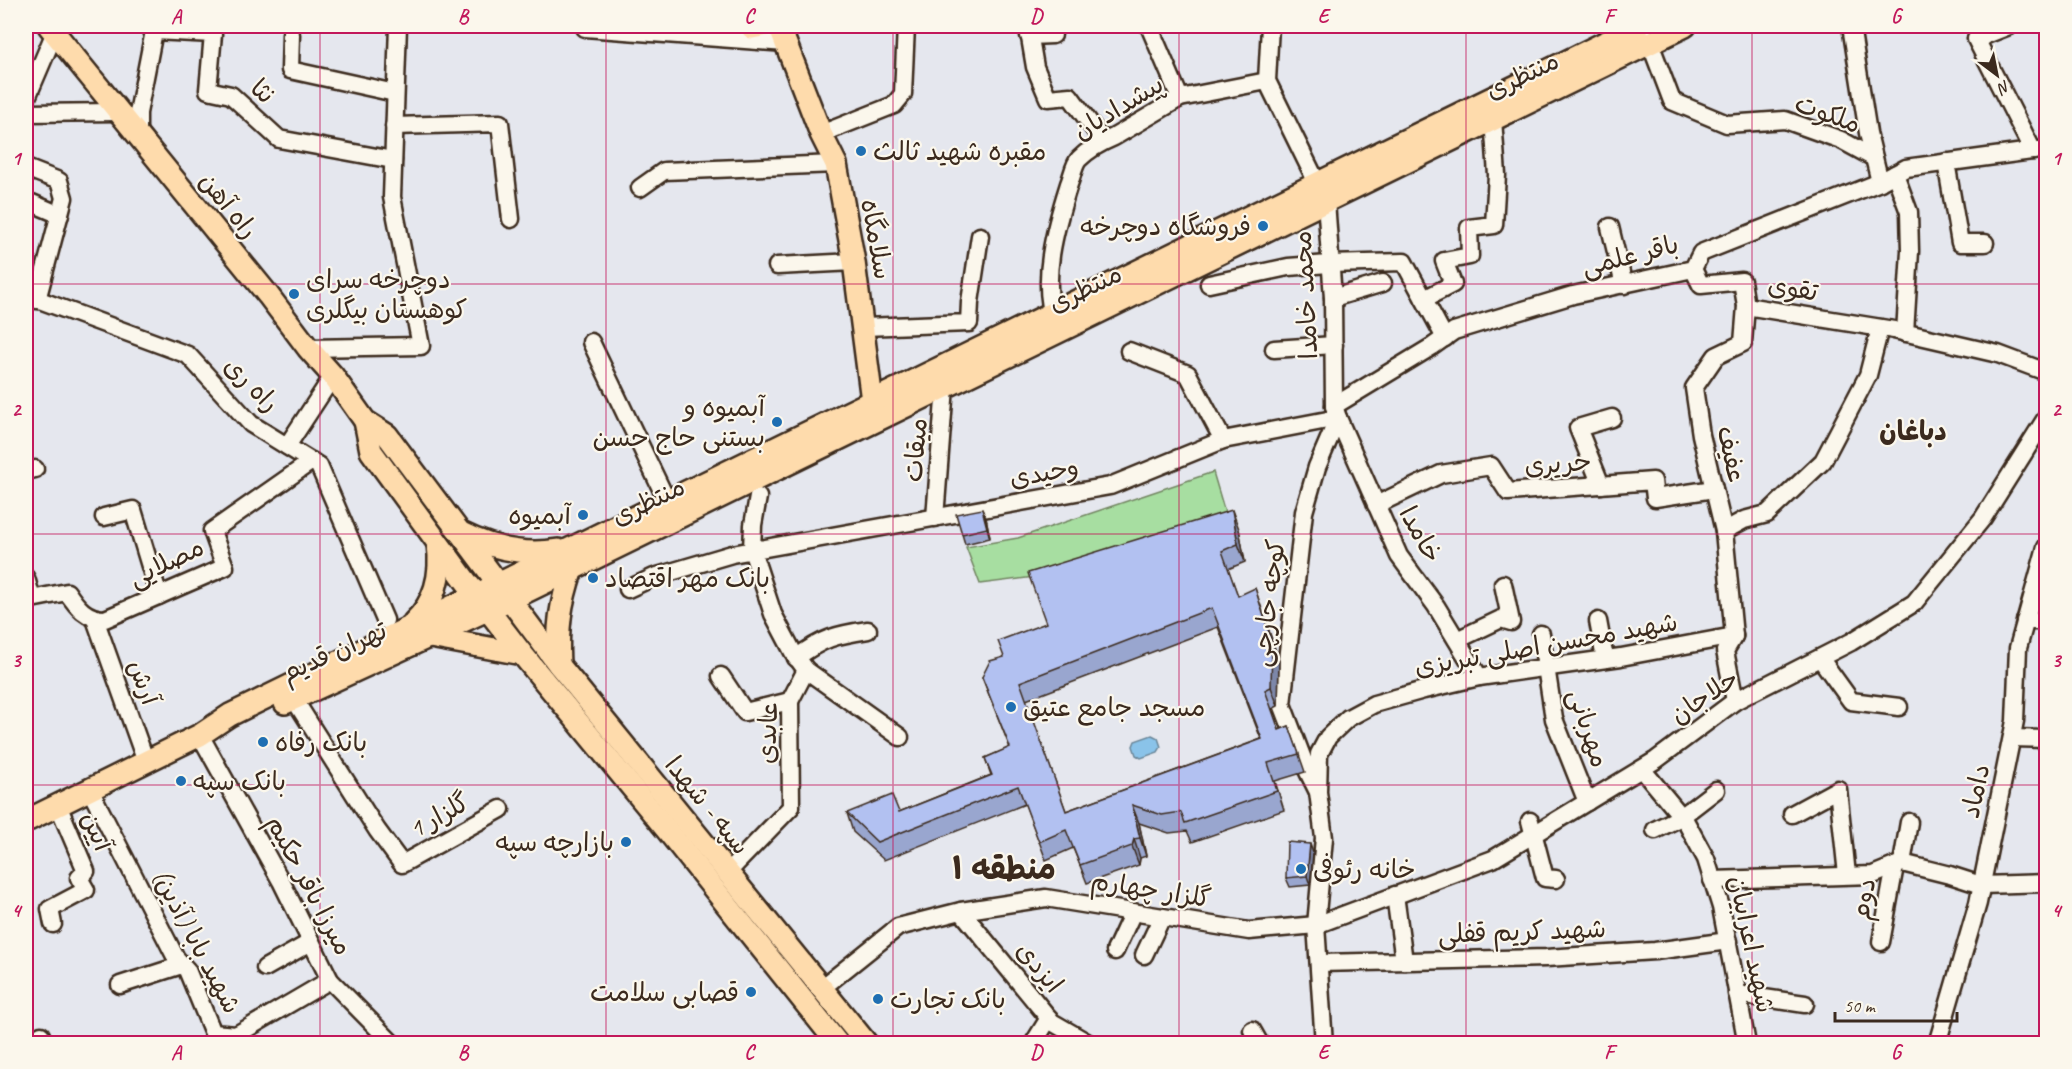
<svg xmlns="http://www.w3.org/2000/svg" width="2072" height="1069" font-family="Caveat,'Playpen Sans Arabic',sans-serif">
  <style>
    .green { fill: #a7dea1; stroke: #718460; stroke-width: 1.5 }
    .water { fill: #8ac3e9; stroke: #6a8698; stroke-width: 1.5 }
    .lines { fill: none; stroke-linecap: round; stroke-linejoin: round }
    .minor-casing { stroke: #3b2a1e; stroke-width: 21 }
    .major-casing { stroke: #3b2a1e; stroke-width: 26 }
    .minor { stroke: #fbf7ec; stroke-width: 16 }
    .major { stroke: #fedbac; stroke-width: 21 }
    .wall { fill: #99a6cf; stroke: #3b2a1e; stroke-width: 1.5; fill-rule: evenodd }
    .shaded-wall { fill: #7d87a9; stroke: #3b2a1e; stroke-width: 1.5 }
    .building { fill: #b2c1f1; stroke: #3b2a1e; stroke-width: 1.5; fill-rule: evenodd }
    .grid { fill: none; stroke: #c2185b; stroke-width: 1.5; stroke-opacity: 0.55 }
    .poi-dot { fill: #1f6fb2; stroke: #fbf7ec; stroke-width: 2 }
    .labels { text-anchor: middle; stroke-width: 4.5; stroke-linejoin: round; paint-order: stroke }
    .street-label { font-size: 26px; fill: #3b2a1e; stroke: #fbf7ec }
    .poi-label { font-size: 26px; fill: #3b2a1e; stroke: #fbf7ec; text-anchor: start }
    .neighbourhood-label { font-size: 27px; font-weight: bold; fill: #3b2a1e; stroke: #fbf7ec }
    .district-label { font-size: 32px; font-weight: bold; fill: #3b2a1e; stroke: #fbf7ec }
    .neatline { fill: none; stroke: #c2185b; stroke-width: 2 }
    .grid-label { font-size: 20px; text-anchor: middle; font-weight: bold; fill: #c2185b }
  </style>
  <rect width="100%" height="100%" fill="#e5e7ee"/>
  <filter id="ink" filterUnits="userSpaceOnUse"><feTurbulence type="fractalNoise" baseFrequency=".0167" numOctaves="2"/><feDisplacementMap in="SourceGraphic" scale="12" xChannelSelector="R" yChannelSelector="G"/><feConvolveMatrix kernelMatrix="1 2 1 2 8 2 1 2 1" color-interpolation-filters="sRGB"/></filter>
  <g filter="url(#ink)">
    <path class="green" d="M1213,472L1229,526L1050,575L980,584L966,547L1018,538Z"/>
    <path class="water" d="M1152,735L1158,738L1161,747L1158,752L1141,758L1136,755L1133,746L1135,741Z"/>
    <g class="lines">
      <g class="minor-casing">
        <g id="minor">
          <path d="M1028,26L1035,67L1048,98L1070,96L1103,141"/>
          <path d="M1149,26L1180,98"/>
          <path d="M1270,26L1267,81L1326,201L1333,298L1334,406L1338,418L1399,556L1436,606L1479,677"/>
          <path d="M1851,26L1868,133L1880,182"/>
          <path d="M2009,26L1976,39L2033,151"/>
          <path d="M585,28L786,43"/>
          <path d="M154,31L213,34L208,90L231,95L279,139L393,160"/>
          <path d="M291,34L290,70L395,93"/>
          <path d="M1645,35L1650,43L1672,101L1727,124L1785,120L1841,140L1874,158"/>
          <path d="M1029,36L1053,35"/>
          <path d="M26,100L55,32"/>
          <path d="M26,113L118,112"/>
          <path d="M394,126L500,123L511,219"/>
          <path d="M821,134L894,105L903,94L906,26"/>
          <path d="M138,136V113L154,31L162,26"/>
          <path d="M1946,162L1960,243H1985"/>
          <path d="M26,168L59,181L64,198L37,300"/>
          <path d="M1895,174L1909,212L1910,251L1905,333"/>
          <path d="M640,188L664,171L836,164"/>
          <path d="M32,203L60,215"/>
          <path d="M1610,227L1624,285"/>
          <path d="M777,266L854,262"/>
          <path d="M1693,269L1701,285L1742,281L1746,306L1743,343L1716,356L1694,388L1701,435L1724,531L1734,636"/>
          <path d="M1209,284L1288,267L1329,264L1404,262L1445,338"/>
          <path d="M26,295L188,355L251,424L319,466L385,620"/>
          <path d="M1333,298L1383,283"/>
          <path d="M1424,299L1453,284L1444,261L1470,256L1469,228L1494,225L1497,175L1493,119"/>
          <path d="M1746,306L1894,330L1998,354L2046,372"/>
          <path d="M1056,324C1039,282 1056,225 1069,184C1072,177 1074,164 1079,159C1088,150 1102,142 1114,137L1180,98L1267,81"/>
          <path d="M864,327L969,323L970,302L980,236"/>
          <path d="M591,342L667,501"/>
          <path d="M308,348L421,346L392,197L398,26"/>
          <path d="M1274,349L1334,345"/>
          <path d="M1129,351L1188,374L1223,440"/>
          <path d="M1334,406L1433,346L1454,331L1573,295L1693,269L1701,253L1880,182L1906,168L2039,150L2046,152"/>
          <path d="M287,446L333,376"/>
          <path d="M26,471L35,469"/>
          <path d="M1601,485L1578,428L1612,418"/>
          <path d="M1376,505L1441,474L1491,466L1508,492L1653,481L1655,498L1714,489"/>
          <path d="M104,517L133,510L159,596"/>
          <path d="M935,518L945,387"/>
          <path d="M1724,531L1744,520L1767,514L1823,461L1868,375L1880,328"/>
          <path d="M26,578L32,599"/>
          <path d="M628,589L654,577L732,554L1110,486L1223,440L1338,418"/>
          <path d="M26,600L67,592C77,607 86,619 105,619L225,567L212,531L312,461"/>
          <path d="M95,619L146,762"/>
          <path d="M1598,621L1605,659"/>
          <path d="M2025,621H2046"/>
          <path d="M1541,634L1554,719L1587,802"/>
          <path d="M1734,636L1725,651L1735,701"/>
          <path d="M1457,640L1501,619L1511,622L1503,584"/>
          <path d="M796,658C823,638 835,635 868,630"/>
          <path d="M1820,658L1851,701L1899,707"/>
          <path d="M806,670L900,737"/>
          <path d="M721,676L745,712L790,701"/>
          <path d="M294,699L377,830L402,864L501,809"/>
          <path d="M200,735L281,881L330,980L393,1044"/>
          <path d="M2012,738L2046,739"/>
          <path d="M1642,769L1686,822L1706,859L1721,907L1747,1044"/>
          <path d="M90,790L176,958L187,970L213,1033L236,1035L330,980"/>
          <path d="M1317,790L1308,772L1282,704L1304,512L1317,467L1338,418"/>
          <path d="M1792,814L1838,789L1847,875"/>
          <path d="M1530,821L1545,878L1556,879"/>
          <path d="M1655,830L1681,817L1716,790"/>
          <path d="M1902,863L1909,822"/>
          <path d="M728,872L791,807L790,701L806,670L793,652L773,614L752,550L753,525L758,497"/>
          <path d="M1712,880L1873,875L1902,863L1950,875L1981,885L2046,883"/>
          <path d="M1395,895L1404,961"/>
          <path d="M961,911L1052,1022L1090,1044"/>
          <path d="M53,924L50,909L86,890L79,878L86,871L58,805"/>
          <path d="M1881,942L1895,866"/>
          <path d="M1115,951L1133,912"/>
          <path d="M1144,955L1162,917"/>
          <path d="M1319,963L1546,958L1655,951L1728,941"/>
          <path d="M265,968L311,942"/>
          <path d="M120,985L182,965"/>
          <path d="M822,988L898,927L961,911L1046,898L1249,931L1316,925L1493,859L1656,760L1735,701L1851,642L1914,603L1983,518L2046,418"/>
          <path d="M1737,994L1805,1004"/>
          <path d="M1252,1030L1260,1044"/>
          <path d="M41,1035L44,1044"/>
          <path d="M1033,1044L1049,1018"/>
          <path d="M1324,1044L1316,925L1324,838L1318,792L1319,754L1328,737L1348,718L1374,704L1424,690L1479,677L1621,657L1734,636"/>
          <path d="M1937,1044L1978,903L2015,721L2018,648L2046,547"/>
        </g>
      </g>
      <g class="major-casing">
        <g id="major">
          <path d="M49,26L268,295L308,348L333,376L365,421L387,435L559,665L867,1044"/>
          <path d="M751,26L752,28L763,26"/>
          <path d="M779,26L821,134L836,164L854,262L872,401"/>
          <path d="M365,421L371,451L465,580L522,654L667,830L838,1044"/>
          <path d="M461,533C491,548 523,556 558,550"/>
          <path d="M414,622C436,601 442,574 438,544"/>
          <path d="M430,637L522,654"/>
          <path d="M559,665C557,627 560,605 572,569"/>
          <path d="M285,703L509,600L1685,26"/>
          <path d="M26,821L200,735L230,715L1639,26"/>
        </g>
      </g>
      <use href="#minor" class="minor"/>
      <use href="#major" class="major"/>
    </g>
    <g class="wall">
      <path d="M986,518L990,538L965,544L962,534Z"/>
      <path d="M1239,529L1245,562L1228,569L1238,596L1261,607L1279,661L1278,706L1272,709L1279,730L1289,726L1305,772L1275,781L1284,810L1192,842L1187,831L1169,833L1139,823L1146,856L1140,858L1139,865L1087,883L1073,848L1046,860L1025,804L884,860L853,832L847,813L899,812L991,775L985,758L1010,748L982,677L1046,623ZM1218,627L1261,739L1066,811L1026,700Z"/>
      <path d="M1313,853L1310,885L1290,887L1286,878Z"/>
    </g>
    <g class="shaded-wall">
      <path d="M982,509L986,518L990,538L987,528Z"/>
      <path d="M1232,510L1239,529L1245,562L1238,544Z"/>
      <path d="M1255,588L1279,661L1278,706L1271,687Z"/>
      <path d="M1132,805L1139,823L1146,856L1140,838Z"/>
      <path d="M1134,839L1140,858L1139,865L1132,846Z"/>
      <path d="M1310,844L1313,853L1310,885L1307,876Z"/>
    </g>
    <g class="building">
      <path d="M982,509L987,528L962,534L956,514Z"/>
      <path d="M1232,510L1238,544L1222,551L1238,596L1255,588L1272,642L1271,687L1265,690L1279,730L1289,726L1299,754L1268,763L1277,791L1185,823L1181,812L1162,815L1132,805L1140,838L1134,839L1132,846L1080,865L1066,830L1039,842L1018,786L877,842L847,813L892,795L899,812L992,775L985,758L1010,747L982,677L990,661L1004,657L998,641L1046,623L1028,573ZM1212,608L1262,739L1066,811L1020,682Z"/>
      <path d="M1287,842L1310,844L1307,876L1286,878Z"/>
    </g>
  </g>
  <path class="grid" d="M320,26V1044M606,26V1044M893,26V1044M1179,26V1044M1466,26V1044M1752,26V1044M26,284H2046M26,534H2046M26,785H2046"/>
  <g class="poi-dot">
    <circle cx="861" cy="151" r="6"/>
    <circle cx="1263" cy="226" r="6"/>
    <circle cx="294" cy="294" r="6"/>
    <circle cx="777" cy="422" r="6"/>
    <circle cx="583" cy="515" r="6"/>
    <circle cx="593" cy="578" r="6"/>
    <circle cx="1011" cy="707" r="6"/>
    <circle cx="263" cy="742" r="6"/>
    <circle cx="181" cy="781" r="6"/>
    <circle cx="626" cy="842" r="6"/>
    <circle cx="1301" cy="869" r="6"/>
    <circle cx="751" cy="992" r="6"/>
    <circle cx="878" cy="999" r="6"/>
  </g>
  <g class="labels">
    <g class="street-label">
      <text transform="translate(1522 75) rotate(-26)" y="9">منتظری</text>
      <text transform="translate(263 91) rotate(41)" y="9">نثا</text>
      <text transform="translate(1118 107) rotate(-31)" y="9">پیشدادیان</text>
      <text transform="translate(1828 113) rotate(20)" y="9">ملکوت</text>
      <text transform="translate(229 205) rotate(51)" y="9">راه آهن</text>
      <text transform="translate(877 239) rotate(80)" y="9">سلامگاه</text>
      <text transform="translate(1630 255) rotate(-14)" y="9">باقر علمی</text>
      <text transform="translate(1085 288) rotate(-26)" y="9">منتظری</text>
      <text transform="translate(1793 288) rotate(9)" y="9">تقوی</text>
      <text transform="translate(1305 295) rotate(-93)" y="9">محمد خامدا</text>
      <text transform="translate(252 384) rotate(45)" y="9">راه ری</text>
      <text transform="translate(915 450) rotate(-85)" y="9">میقات</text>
      <text transform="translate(1732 454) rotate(78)" y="9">عفیف</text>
      <text transform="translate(1558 463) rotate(-4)" y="9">حریری</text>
      <text transform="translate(1044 472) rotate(-10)" y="9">وحیدی</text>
      <text transform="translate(648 501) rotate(-26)" y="9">منتظری</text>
      <text transform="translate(1421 534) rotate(61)" y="9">خامدا</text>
      <text transform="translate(166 562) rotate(-26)" y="9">مصلایی</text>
      <text transform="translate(1268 603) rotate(-83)" y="9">کوچه جارچی</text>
      <text transform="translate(1546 644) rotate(-10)" y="9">شهید محسن اصلی تبریزی</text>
      <text transform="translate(334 651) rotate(-24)" y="9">تهران قدیم</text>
      <text transform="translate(144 682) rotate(70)" y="9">آرش</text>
      <text transform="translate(1704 696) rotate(-34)" y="9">حلاجان</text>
      <text transform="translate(1589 728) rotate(72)" y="9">مهربانی</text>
      <text transform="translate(767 733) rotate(-87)" y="9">عابدی</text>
      <text transform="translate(1975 791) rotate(-78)" y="9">داماد</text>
      <text transform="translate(708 805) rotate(51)" y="9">سپه - شهدا</text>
      <text transform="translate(439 815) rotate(-29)" y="9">گلزار 1</text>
      <text transform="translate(97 831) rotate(67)" y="9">آیین</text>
      <text transform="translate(310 885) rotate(62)" y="9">میرزا باقر حکیم</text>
      <text transform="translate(1151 889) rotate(9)" y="9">گلزار چهارم</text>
      <text transform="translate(1863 899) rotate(-80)" y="9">دوم</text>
      <text transform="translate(1522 931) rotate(-2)" y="9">شهید کریم قفلی</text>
      <text transform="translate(197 941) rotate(62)" y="9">شهید بابا (آذین)</text>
      <text transform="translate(1752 944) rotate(78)" y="9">شهید اعرابیان</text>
      <text transform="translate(1040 967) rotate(51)" y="9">ایزدی</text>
    </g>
    <g class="poi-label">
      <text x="873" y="160">مقبره شهید ثالث</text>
      <text x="1251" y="235" text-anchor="end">فروشگاه دوچرخه</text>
      <text x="306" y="288">دوچرخه سرای<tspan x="306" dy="30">کوهستان بیگلری</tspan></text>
      <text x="765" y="416" text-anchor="end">آبمیوه و<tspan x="765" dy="30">بستنی حاج حسن</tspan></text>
      <text x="571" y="524" text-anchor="end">آبمیوه</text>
      <text x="605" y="587">بانک مهر اقتصاد</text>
      <text x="1023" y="716">مسجد جامع عتیق</text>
      <text x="275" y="751">بانک رفاه</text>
      <text x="193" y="790">بانک سپه</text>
      <text x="614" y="851" text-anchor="end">بازارچه سپه</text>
      <text x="1313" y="878">خانه رئوفی</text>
      <text x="739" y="1001" text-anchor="end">قصابی سلامت</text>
      <text x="890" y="1008">بانک تجارت</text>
    </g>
    <g class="neighbourhood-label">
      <text x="1913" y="440">دباغان</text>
    </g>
    <g class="district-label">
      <text x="1004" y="879">منطقه ۱</text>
    </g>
  </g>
  <rect width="2072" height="1069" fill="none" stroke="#fbf7ec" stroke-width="66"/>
  <g transform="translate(1997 75) rotate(148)" stroke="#fbf7ec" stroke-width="4.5" paint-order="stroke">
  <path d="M0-4.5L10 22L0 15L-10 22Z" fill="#3b2a1e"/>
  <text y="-9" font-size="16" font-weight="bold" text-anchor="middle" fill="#3b2a1e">N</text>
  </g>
  <path d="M1835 1012v9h122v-9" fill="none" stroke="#3b2a1e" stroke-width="3"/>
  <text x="1844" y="1012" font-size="18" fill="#3b2a1e" stroke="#fbf7ec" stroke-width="4.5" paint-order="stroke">50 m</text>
  <rect x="33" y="33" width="2006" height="1003" class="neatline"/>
  <g class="grid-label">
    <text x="176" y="23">A</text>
    <text x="463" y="23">B</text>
    <text x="749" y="23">C</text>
    <text x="1036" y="23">D</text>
    <text x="1323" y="23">E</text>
    <text x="1609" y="23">F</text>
    <text x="1896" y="23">G</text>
    <text x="16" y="165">1</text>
    <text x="2056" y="165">1</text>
    <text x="16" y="416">2</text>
    <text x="2056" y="416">2</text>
    <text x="16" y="667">3</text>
    <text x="2056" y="667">3</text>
    <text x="16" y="917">4</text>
    <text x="2056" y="917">4</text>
    <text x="176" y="1059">A</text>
    <text x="463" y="1059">B</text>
    <text x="749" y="1059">C</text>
    <text x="1036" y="1059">D</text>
    <text x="1323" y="1059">E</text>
    <text x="1609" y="1059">F</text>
    <text x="1896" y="1059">G</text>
  </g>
</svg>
